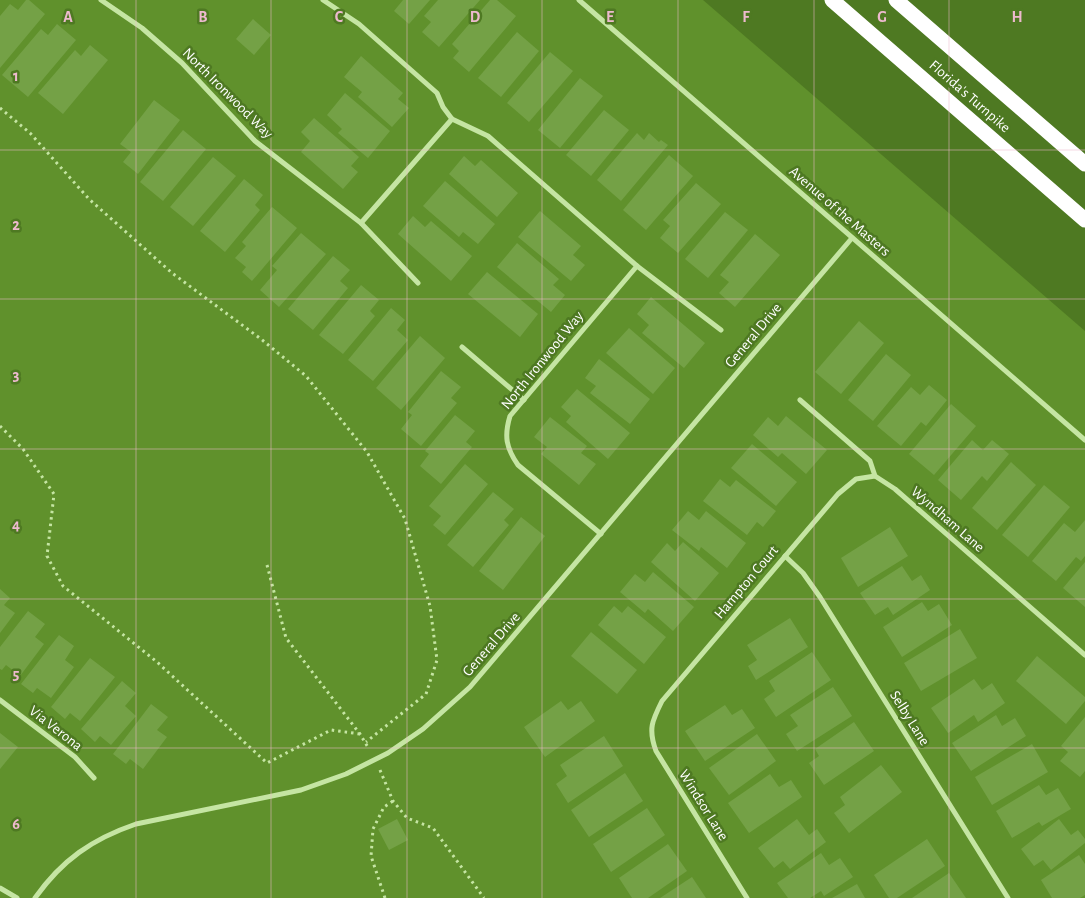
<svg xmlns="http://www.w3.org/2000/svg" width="1085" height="898" font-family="'Alegreya Sans',sans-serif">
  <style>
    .green { fill: #60912c }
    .building { fill: #74a146 }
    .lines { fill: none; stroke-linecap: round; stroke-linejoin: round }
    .path { stroke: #c5e5a3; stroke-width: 3; stroke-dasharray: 2.5 4; stroke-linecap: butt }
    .street { stroke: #c5e5a3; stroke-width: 5 }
    .highway { stroke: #fff; stroke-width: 15 }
    .grid { fill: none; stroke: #edbace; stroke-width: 1; stroke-opacity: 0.55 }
    .labels { text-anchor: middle; stroke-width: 5; stroke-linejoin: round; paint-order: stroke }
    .street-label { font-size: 15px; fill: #fff; stroke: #4e7922 }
    .grid-label { font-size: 16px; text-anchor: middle; font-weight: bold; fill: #edbace; stroke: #4e7922; stroke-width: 5; stroke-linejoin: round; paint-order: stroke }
  </style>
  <rect width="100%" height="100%" fill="#4e7922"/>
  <path class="green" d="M0,0H703L1085,331V898H0Z"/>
  <g class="building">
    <path d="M26,0H29L45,14L0,68V16L10,4L18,10Z"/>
    <path d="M403,0H430L409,24L394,11Z"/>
    <path d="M438,0H480L439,47L422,32L431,22L424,16Z"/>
    <path d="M490,0H497L516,16L469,72L453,58L459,51L452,44Z"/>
    <path d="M253,19L271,35L254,55L236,39Z"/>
    <path d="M57,24L76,40L28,97L2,75L41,29L48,35Z"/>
    <path d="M517,32L539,51L501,97L478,78Z"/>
    <path d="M90,45L108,60L63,114L38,93L75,50L81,56Z"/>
    <path d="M550,52L573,71L529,122L507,103Z"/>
    <path d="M361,56L403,93L398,99L409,108L392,127L358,97L362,92L344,77Z"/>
    <path d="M580,78L603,96L560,148L538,130Z"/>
    <path d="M345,93L390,131L368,158L338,133L342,129L327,115Z"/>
    <path d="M154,100L180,120L138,174L123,162L131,152L120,144Z"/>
    <path d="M604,110L629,130L591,176L566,155Z"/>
    <path d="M314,118L359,157L351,166L358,172L343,189L301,152L310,141L301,132Z"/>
    <path d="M183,130L206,149L163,201L140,182Z"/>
    <path d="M637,133L644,140L649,133L659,142L661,140L668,145L621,201L597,180Z"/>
    <path d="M669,155L693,176L646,230L623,210Z"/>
    <path d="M464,156L475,166L481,160L518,193L497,217L449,174Z"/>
    <path d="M213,157L236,176L193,226L170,207Z"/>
    <path d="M244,179L263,195L255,205L260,210L225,252L200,231Z"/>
    <path d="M445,181L495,224L478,244L463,232L459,237L423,206Z"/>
    <path d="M696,183L721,204L678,253L660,238L670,226L663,220Z"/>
    <path d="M272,207L297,228L252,281L242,272L246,267L235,258L246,246L242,242Z"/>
    <path d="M540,211L581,246L573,255L585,265L571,281L518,237Z"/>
    <path d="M725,212L748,230L708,278L685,259Z"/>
    <path d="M413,216L425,227L431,221L472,256L451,281L398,234Z"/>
    <path d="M301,233L326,254L279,307L260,290L277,270L272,266Z"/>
    <path d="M755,234L780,255L735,307L719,293L729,282L720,275Z"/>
    <path d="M517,243L559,279L553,285L565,295L551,312L497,267Z"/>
    <path d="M333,256L350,270L340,281L348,288L313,330L288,309Z"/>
    <path d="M487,272L538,314L520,337L468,294Z"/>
    <path d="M361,285L379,300L370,311L375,316L343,354L319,335Z"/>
    <path d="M651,297L705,343L684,368L642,333L649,325L637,314Z"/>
    <path d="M391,308L405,320L397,330L408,340L373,381L348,360Z"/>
    <path d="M859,321L884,343L841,394L815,372Z"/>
    <path d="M629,328L675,368L653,394L606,353Z"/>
    <path d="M420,336L445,358L401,410L376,388Z"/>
    <path d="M886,354L911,375L873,421L848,400Z"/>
    <path d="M599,359L650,399L630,424L590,393L596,386L585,378Z"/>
    <path d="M441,371L461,387L451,398L457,403L421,446L401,429L412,415L408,412Z"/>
    <path d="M929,385L947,400L926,426L921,422L901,446L877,426L911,387L920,395Z"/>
    <path d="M577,389L630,433L608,459L566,422L571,416L561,407Z"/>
    <path d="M951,404L976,426L934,475L909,454Z"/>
    <path d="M455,415L475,431L466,442L472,447L441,484L420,466L429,454L425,451Z"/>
    <path d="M786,416L827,450L806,474L782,453L778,457L753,435L768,417L778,426Z"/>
    <path d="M550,417L587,446L581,453L596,464L579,485L541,454L547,447L534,437Z"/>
    <path d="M972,440L983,450L992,440L1009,454L987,481L982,476L961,500L938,480Z"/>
    <path d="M752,444L797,482L776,506L731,468Z"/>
    <path d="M1011,462L1036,485L997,530L972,508Z"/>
    <path d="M465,464L488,484L445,535L433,525L441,516L429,506Z"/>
    <path d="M720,479L730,487L736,480L776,511L763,527L757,522L747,535L703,501Z"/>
    <path d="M1044,485L1070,507L1028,557L1002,535Z"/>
    <path d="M493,492L514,509L504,520L509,525L473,567L447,545Z"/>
    <path d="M688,511L699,520L706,511L746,543L727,568L701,547L699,551L672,530Z"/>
    <path d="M521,517L545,536L503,590L479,571Z"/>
    <path d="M1085,520V556L1081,561L1076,557L1056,581L1032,561L1064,523L1075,532Z"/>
    <path d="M890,527L908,556L858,587L841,558Z"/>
    <path d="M683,542L719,573L695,601L651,562L667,543L675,551Z"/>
    <path d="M1085,562V607L1063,588Z"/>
    <path d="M902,566L912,581L921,575L930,590L893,615L888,607L875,615L860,593Z"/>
    <path d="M653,572L694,607L673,631L648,609L645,613L620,592L635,574L645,582Z"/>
    <path d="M0,589L10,598L4,605L15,613L0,633Z"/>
    <path d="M922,602L928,611L939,604L952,625L902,657L883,627Z"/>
    <path d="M614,606L622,613L628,606L666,637L644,664L598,625Z"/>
    <path d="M28,611L45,624L35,637L44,644L20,676L6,665L2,670L0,669V647Z"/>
    <path d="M790,618L808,647L756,680L748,666L757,660L747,645Z"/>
    <path d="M960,629L977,658L921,691L904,663Z"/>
    <path d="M591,632L637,670L617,694L571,656Z"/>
    <path d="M59,635L74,646L65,660L74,667L51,698L37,688L33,693L21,684Z"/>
    <path d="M812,652L831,680L776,717L764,699L775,691L769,681Z"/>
    <path d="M1037,656L1085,697V701L1066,724L1016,681Z"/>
    <path d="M90,658L115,677L80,721L70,713L65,719L51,707Z"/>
    <path d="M974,679L982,690L992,683L1005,703L978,722L974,715L948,733L931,708Z"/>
    <path d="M122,681L136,693L125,706L136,716L111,745L100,736L95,742L81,729Z"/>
    <path d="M833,687L852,716L797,751L786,734L798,726L790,715Z"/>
    <path d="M561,701L568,710L581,701L595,721L545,757L524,727Z"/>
    <path d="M151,704L168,717L157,730L167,737L143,769L130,759L126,764L113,754Z"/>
    <path d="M725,705L732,715L742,709L755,728L705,761L685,731Z"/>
    <path d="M996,715L1002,726L1015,718L1026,736L971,771L952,743Z"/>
    <path d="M1085,717V771L1080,777L1060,761L1068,752L1061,746Z"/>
    <path d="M854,722L874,751L824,785L809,763L819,756L815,749Z"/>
    <path d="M0,733L18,747L0,769Z"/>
    <path d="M757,734L776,761L729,795L709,768Z"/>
    <path d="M604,736L623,766L568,803L556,784L567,776L560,765Z"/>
    <path d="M1032,744L1048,772L992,805L975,777Z"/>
    <path d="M881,765L902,792L849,833L834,813L845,805L840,797Z"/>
    <path d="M625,773L643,801L589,837L571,810Z"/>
    <path d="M770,774L779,787L791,780L802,797L749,833L728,803Z"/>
    <path d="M1039,785L1046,795L1058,788L1071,809L1042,826L1039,822L1012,838L996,811Z"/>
    <path d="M647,808L665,835L611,872L593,844Z"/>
    <path d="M397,819L408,840L389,850L378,829Z"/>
    <path d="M797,819L809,835L817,829L826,842L790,869L783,861L774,868L758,848Z"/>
    <path d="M1059,819L1071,835L1078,830L1085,839V843L1051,870L1043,860L1034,866L1021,849Z"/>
    <path d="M927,839L945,866L897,898H889L874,875Z"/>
    <path d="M668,844L687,871L648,898H632L619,878Z"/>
    <path d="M821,853L829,865L840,858L853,877L824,896L821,891L810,898H788L777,883Z"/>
    <path d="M1079,855L1085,864V895L1080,898H1052L1041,880Z"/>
    <path d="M949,873L966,898H912Z"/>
    <path d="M692,877L706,898H660Z"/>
    <path d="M857,884L865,898H832Z"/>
  </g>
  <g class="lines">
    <g class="path">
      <path d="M0,108L30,133L89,199L172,273L261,339L306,376L367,452L405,519L430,606L437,660L426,694L366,742"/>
      <path d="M0,426L23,449L54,494L47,556L63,586L157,662L267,763L331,730L360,734"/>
      <path d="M267,565L286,638L360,734L369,749"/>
      <path d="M380,770L393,801L407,818L433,828L484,898"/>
      <path d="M385,898L371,856L373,829L384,807L393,801"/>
    </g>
    <g class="street">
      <path d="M101,0L142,28L182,63L255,141L361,223L418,283"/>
      <path d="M323,0L359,24L437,93L443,107L452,119L488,136L637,266L721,330"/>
      <path d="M579,0L1085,440"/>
      <path d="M361,223L452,119"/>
      <path d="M462,347L524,400"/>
      <path d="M800,400L870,461L875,476L895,489L1085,655"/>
      <path d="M601,534L518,465C506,448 504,436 510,416L637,266"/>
      <path d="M785,556L803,573L820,597L1008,898"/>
      <path d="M0,700L75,757L94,778"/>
      <path d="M0,888L17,898"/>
      <path d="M35,898C62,860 92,839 136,824L301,790L346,774L388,753L423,729L470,687L852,238"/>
      <path d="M747,898L656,751C648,729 652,721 662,701L838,494L856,479L875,476"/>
    </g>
    <g class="highway">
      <path d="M832,0L1085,220"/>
      <path d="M896,0L1085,164"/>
    </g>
  </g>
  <path class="grid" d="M136,0V898M271,0V898M407,0V898M542,0V898M678,0V898M814,0V898M949,0V898M0,150H1085M0,299H1085M0,449H1085M0,599H1085M0,748H1085"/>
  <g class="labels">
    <g class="street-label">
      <text transform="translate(228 93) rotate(45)" y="5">North Ironwood Way</text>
      <text transform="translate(970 96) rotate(41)" y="5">Florida's Turnpike</text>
      <text transform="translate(840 211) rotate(41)" y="5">Avenue of the Masters</text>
      <text transform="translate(753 335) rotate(-50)" y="5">General Drive</text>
      <text transform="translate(542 360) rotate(-51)" y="5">North Ironwood Way</text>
      <text transform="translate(948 519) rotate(41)" y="5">Wyndham Lane</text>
      <text transform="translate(746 582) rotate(-50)" y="5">Hampton Court</text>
      <text transform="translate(491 644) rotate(-49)" y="5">General Drive</text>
      <text transform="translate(910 718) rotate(58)" y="5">Selby Lane</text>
      <text transform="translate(56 728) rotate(38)" y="5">Via Verona</text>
      <text transform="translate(704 805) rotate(58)" y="5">Windsor Lane</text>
    </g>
  </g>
  <g class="grid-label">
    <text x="68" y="22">A</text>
    <text x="203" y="22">B</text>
    <text x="339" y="22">C</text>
    <text x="475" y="22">D</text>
    <text x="610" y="22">E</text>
    <text x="746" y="22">F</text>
    <text x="882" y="22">G</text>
    <text x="1017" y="22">H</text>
    <text x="16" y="81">1</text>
    <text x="16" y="230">2</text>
    <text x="16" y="380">3</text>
    <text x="16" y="530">4</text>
    <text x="16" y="679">5</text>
    <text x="16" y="829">6</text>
  </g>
</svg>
